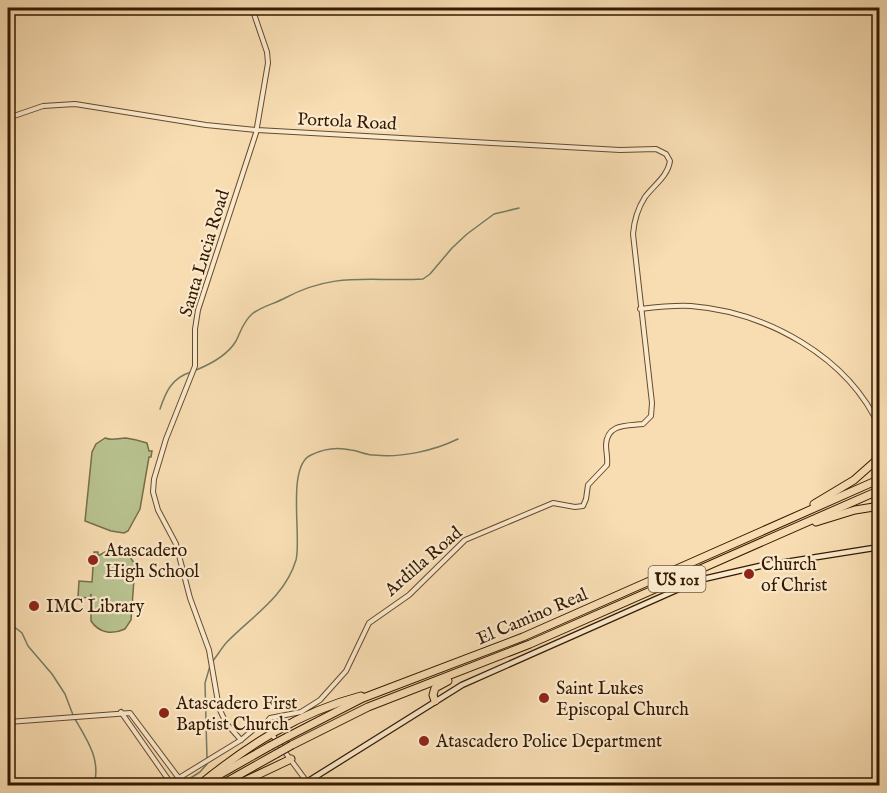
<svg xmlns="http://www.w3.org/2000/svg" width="887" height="793" font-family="'IM FELL English',serif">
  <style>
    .pitch { fill: #b8c290; stroke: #766e48; stroke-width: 1.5 }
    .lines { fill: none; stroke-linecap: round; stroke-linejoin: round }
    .stream { stroke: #757c64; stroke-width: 1.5 }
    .tertiary-casing { stroke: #664b2c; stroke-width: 6 }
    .secondary-casing { stroke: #351a00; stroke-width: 7 }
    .motorway-casing { stroke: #351a00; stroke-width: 9 }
    .tertiary { stroke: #fae9cd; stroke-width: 4 }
    .secondary { stroke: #fae9cd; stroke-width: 4.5 }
    .motorway { stroke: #f8ddb2; stroke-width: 7 }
    .motorway-bridge-casing { stroke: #351a00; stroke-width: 9; stroke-linecap: butt }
    .motorway-bridge { stroke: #f8ddb2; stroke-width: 7 }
    .poi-dot { fill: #8f2418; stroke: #fae9cd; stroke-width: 2 }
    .labels { text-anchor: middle; stroke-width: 4.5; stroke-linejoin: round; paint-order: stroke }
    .shield { fill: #fae9cd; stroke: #70583e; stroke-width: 1.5 }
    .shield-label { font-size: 16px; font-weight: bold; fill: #351a00 }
    .street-label { font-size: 18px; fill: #351a00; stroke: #fae9cd }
    .poi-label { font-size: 18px; fill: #351a00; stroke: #fae9cd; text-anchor: start }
  </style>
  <rect width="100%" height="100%" fill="#f8ddb2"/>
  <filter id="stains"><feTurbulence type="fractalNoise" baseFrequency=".00333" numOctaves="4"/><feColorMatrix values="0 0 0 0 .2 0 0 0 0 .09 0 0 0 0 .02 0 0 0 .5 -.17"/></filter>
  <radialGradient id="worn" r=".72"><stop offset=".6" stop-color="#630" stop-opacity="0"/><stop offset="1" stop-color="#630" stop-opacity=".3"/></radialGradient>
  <g class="pitch">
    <path d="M105,438C112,441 118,438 126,438C133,439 141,441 147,443L149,451H152L151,457H149L140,509L128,531L124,533L111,531L85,521L92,452L96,444Z"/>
    <path d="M114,551C125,552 132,556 135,566L131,620L125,629C112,635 99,633 91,621V594L90,598L78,597L79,581L92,582L94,552H98V556L105,552Z"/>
  </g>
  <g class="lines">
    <g class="stream">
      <path d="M196,370C211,364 227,356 236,341C241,331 243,322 252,314C262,306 274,304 285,298C336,271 369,282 423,279L430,274L452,248L467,234L494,214L519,208"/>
      <path d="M160,409C166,391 172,378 191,372"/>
      <path d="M8,622L22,633L28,646L52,674L65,694L73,715"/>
      <path d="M212,662C217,656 221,649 226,643C251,617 285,597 296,560C302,538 286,466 311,455C323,449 338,447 351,450C359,451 366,455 374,455C401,458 433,451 458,439"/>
      <path d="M75,719C88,741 101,760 94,786"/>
      <path d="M207,759L205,683L210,666"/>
      <path d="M178,786L200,772L207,764"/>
    </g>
    <g class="tertiary-casing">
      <g id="tertiary">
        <path d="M8,118L43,106L75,104L206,125L257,130L620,150L656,149L666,154L670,161C668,176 654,185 645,197C638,208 634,221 633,234L652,403L651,416L643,424C628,426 607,423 606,445C606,452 608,458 607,465L588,485L586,499L583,506L575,507L553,503L465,540L409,595L369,623L346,671L320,700L301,712L270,718L265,725H259L241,740L174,781L170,782L121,712"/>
        <path d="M640,309C657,307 674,305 691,306C766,312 848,356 880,428"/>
        <path d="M8,722L130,713L178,777"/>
        <path d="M265,725L310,786"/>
        <path d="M241,740L226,723L219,708L209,650L190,598L176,544L158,510L153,492L154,479L166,439L195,366V329L198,310L256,133L268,63L267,52L252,8"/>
      </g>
    </g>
    <g class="secondary-casing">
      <path id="secondary" d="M296,786L307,782L462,685L699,580L760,566L880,547"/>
    </g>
    <g class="motorway-casing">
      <g id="motorway">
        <path d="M814,504L854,480L880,457"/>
        <path d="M816,522L855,510L880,506"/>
        <path d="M435,701L433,695L435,688L448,681"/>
        <path d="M287,737L363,698L523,637L880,479"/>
        <path d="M292,745L368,707L530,644L880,490"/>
        <path d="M210,780L270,746"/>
        <path d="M198,786C247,746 299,712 361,696"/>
        <path d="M219,786L276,754"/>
        <path d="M234,786L291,759"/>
      </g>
    </g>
    <use href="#tertiary" class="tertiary"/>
    <use href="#secondary" class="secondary"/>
    <use href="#motorway" class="motorway"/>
    <g class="motorway-bridge-casing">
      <g id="motorway-bridge">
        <path d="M270,746L287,737"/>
        <path d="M276,754L292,745"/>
      </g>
    </g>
    <use href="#motorway-bridge" class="motorway-bridge"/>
  </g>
  <g class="poi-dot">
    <circle cx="93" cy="560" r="6"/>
    <circle cx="749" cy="574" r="6"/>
    <circle cx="34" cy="606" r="6"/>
    <circle cx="544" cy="698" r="6"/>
    <circle cx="164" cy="713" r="6"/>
    <circle cx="424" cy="741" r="6"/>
  </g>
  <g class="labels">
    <rect class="shield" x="648.5" y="566" width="57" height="26" rx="4.5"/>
    <g class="shield-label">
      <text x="677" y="585">US 101</text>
    </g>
    <g class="street-label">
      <text transform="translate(347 121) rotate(3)" y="6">Portola Road</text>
      <text transform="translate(204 253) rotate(-73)" y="6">Santa Lucia Road</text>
      <text transform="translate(423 561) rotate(-41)" y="6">Ardilla Road</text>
      <text transform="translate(532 616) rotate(-23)" y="6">El Camino Real</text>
    </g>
    <g class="poi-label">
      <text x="105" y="556">Atascadero<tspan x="105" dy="21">High School</tspan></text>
      <text x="761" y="570">Church<tspan x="761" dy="21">of Christ</tspan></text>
      <text x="46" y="612">IMC Library</text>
      <text x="556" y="694">Saint Lukes<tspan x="556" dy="21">Episcopal Church</tspan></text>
      <text x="176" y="709">Atascadero First<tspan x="176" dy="21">Baptist Church</tspan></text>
      <text x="436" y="747">Atascadero Police Department</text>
    </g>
  </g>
  <rect width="887" height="793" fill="none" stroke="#f8ddb2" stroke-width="30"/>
  <rect x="9" y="9" width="869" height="775" fill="none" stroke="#351a00" stroke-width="3"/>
  <rect x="15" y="15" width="857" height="763" fill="none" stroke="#351a00" stroke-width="1.5"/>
  <rect width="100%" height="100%" filter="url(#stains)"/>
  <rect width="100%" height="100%" fill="url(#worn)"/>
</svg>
